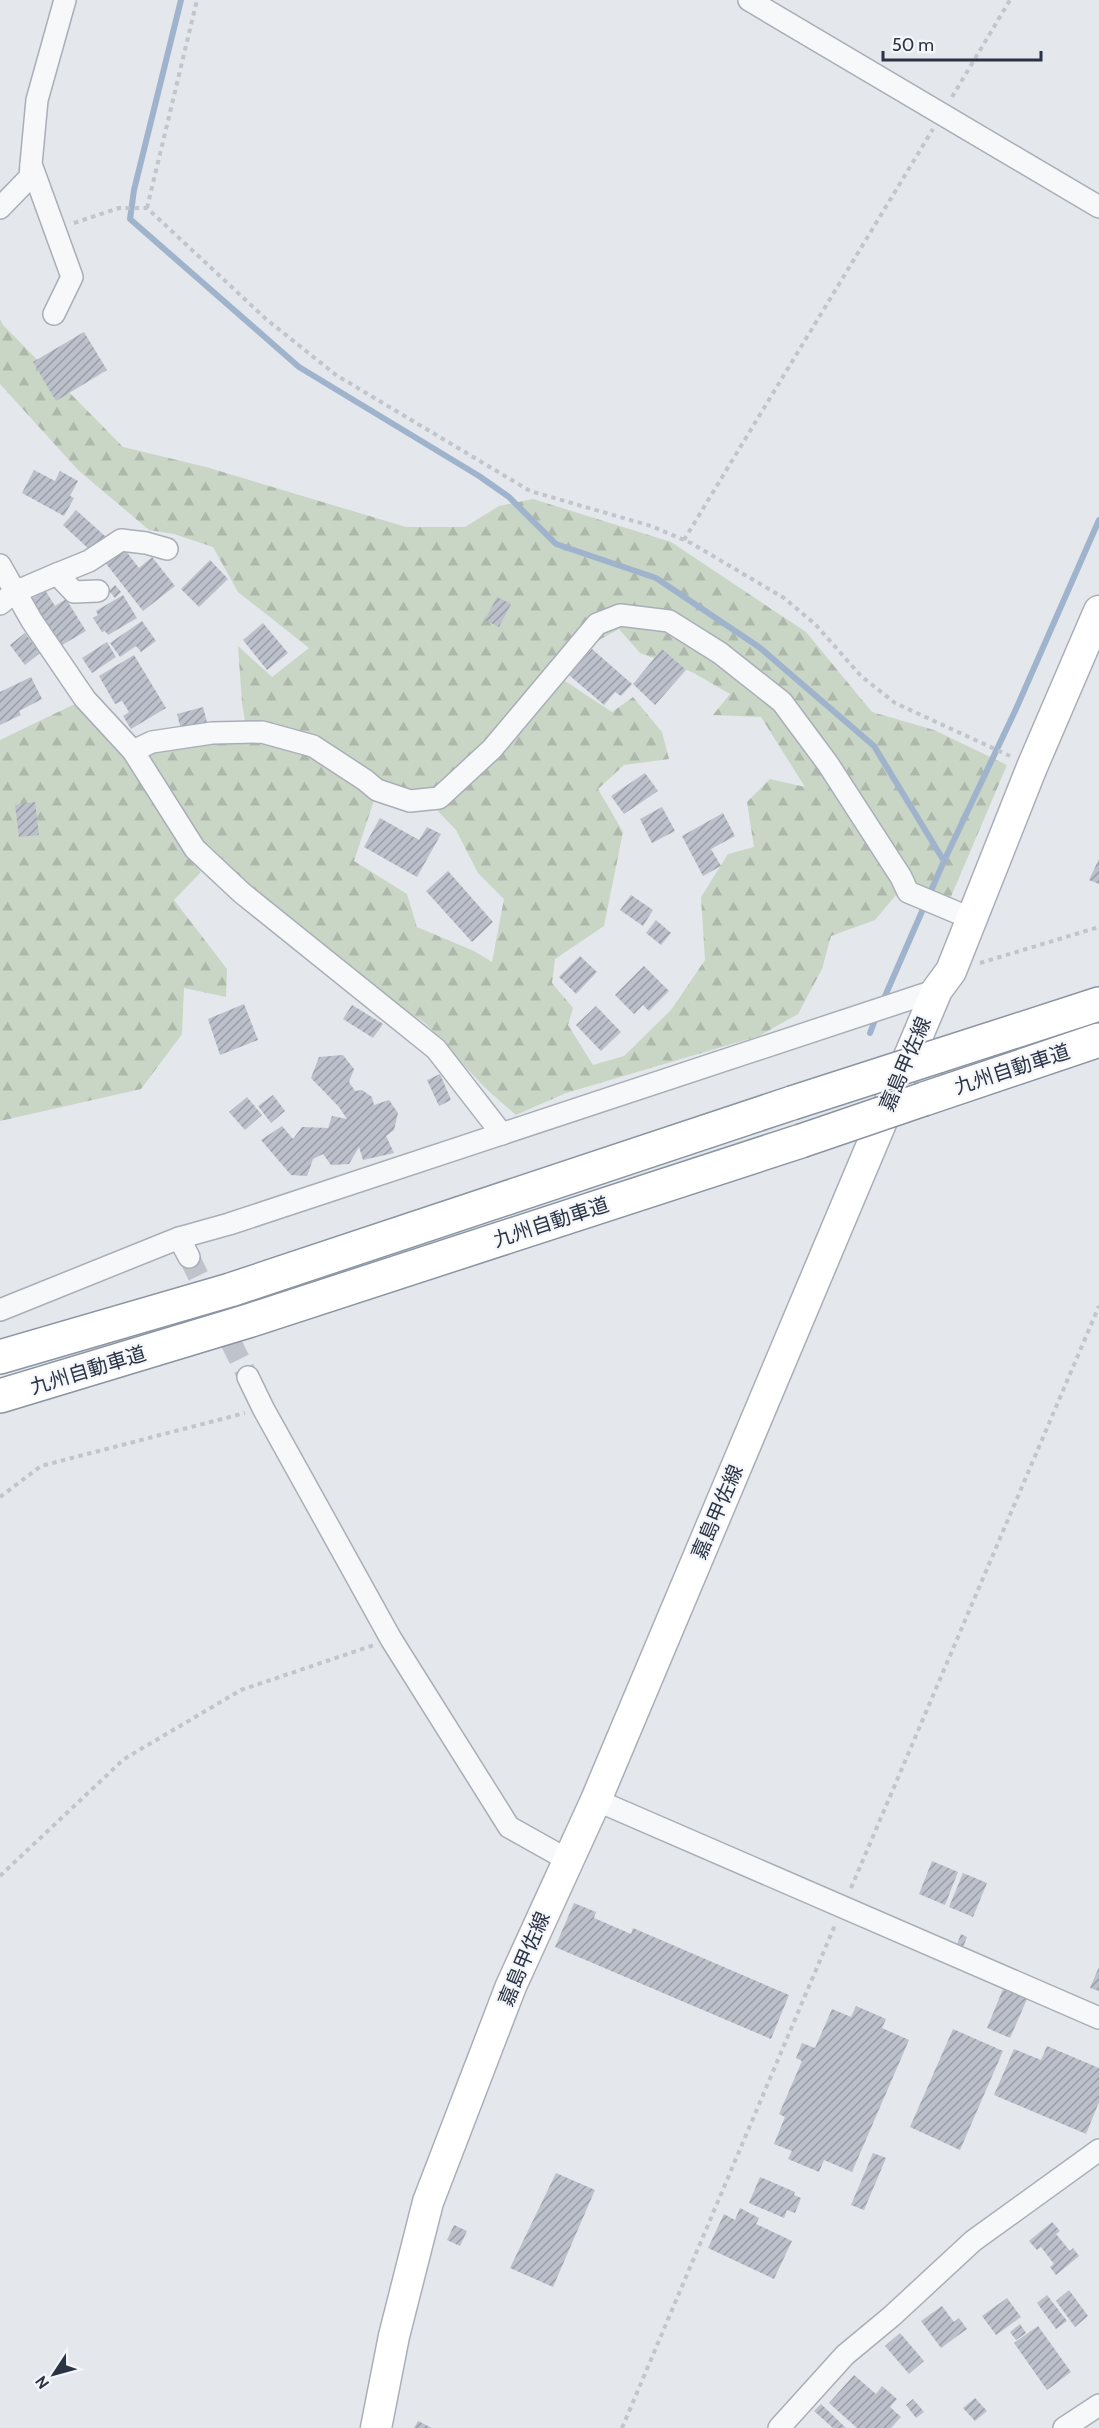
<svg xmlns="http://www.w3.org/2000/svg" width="1099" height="2428" font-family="Cabin,'Noto Sans JP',sans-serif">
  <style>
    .forest { fill: url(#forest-firs); fill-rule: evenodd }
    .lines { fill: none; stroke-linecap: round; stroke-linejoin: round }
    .stream { stroke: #9fb4cc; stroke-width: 6 }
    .building { fill: url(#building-hatch) }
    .minor-tunnel { stroke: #bfc3cb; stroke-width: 21; stroke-dasharray: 21 10; stroke-linecap: butt }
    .minor-casing { stroke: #a9aeb7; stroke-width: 24 }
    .secondary-casing { stroke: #a9aeb7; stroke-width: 33 }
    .motorway-casing { stroke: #8b94a3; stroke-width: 36 }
    .path { stroke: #c2c5cb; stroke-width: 4; stroke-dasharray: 4.5 4.5; stroke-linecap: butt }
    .minor { stroke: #f7f8fa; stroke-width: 21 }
    .secondary { stroke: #fff; stroke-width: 30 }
    .motorway { stroke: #fff; stroke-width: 33 }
    .motorway-bridge-casing { stroke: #8b94a3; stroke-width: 36; stroke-linecap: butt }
    .motorway-bridge { stroke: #fff; stroke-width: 33 }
    .labels { text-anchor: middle; stroke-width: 4.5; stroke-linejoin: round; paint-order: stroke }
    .street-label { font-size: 20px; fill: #2b3445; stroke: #f4f6f9 }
  </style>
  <defs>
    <pattern id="forest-firs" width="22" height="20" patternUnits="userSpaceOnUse" patternTransform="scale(1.5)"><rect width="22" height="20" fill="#c9d6c5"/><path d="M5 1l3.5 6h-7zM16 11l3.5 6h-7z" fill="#adb8ab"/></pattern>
    <pattern id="building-hatch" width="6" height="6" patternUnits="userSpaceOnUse" patternTransform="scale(1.5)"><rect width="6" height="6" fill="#bbc0ca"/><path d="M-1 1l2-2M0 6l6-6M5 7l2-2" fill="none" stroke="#989da6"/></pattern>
  </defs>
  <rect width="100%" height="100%" fill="#e4e7ec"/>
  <g class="forest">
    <path d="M0,319L3,325L123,447L206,467L406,527H465L499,506L533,499L671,542L806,632L872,712L934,730L1007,765L950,899L901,889L875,920L831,936L822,969L798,1014L759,1036L566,1093L516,1115C503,1103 488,1092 476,1078C459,1061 444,1041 427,1025C413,1013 395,1006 380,996C324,955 153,817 147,749L248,739L242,703L238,646L272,677L309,648L238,592L213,547L174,534L149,530L78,470L0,384ZM583,625L599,640L619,629L640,653L692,672L730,694L713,715L761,717L805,787L770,779L747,802L754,847L728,854L701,897L705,960L671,1010L624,1056L593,1065L568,1025L573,1008L552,983L555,959L604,926L623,832L598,789L624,765L669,759L662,732L633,697L612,712L565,681ZM377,791L434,807L456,830L478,873L504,899L492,962L474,951L417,927L407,894L354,861Z"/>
    <path d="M81,701L121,749L184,852L201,872L174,900L227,969L226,997L184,988L182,1034L141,1089L0,1121V740Z"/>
  </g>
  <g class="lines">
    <g class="stream">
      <path d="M181,0L134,190L130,219L299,367L479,476L509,497L556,544L656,578L759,647L874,746L944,861L882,1003"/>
      <path d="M944,861L1016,709L1099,520"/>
      <path d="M870,1033L877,1015"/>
    </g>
  </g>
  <g class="building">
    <path d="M84,332L107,370L56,401L33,362Z"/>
    <path d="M34,470L55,481L60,471L78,481L70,496L74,498L64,516L22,493Z"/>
    <path d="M76,510L106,537L92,552L63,525Z"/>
    <path d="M122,546L139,568L152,557L175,586L143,611L104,561Z"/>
    <path d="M210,560L228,579L199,607L181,589Z"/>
    <path d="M115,585L121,592L115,598L109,591Z"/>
    <path d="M45,590L55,606L66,599L86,631L57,648L28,601Z"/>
    <path d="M123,595L137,618L108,635L105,631L102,632L93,618L98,615L96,611Z"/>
    <path d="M497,597L511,604L499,627L485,620Z"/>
    <path d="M142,621L156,641L141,652L136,646L120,657L110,643Z"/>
    <path d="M263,623L288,653L267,670L243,640Z"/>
    <path d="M25,633L40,653L25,665L10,645Z"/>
    <path d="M107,642L116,657L92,673L82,658Z"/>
    <path d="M592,649L632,684L621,696L615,692L604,705L569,675Z"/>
    <path d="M662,649L686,670L655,705L633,684Z"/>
    <path d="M134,655L166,708L131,729L123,716L129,712L122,701L115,704L99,676Z"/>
    <path d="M31,677L42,699L19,711L21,715L0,725V692Z"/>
    <path d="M203,707L208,726L182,733L177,714Z"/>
    <path d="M645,773L658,791L624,814L611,796Z"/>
    <path d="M35,802L39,835L19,837L15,805Z"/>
    <path d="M662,807L675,831L652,843L640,819Z"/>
    <path d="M723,813L735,836L711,849L721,866L703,876L682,836Z"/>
    <path d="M380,818L419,840L427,827L441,834L417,877L364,847Z"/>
    <path d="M1099,859V884L1089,880Z"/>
    <path d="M448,871L493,922L472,942L426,891Z"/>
    <path d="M631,895L653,910L643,926L620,910Z"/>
    <path d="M656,920L671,933L661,945L646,933Z"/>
    <path d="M580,956L597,972L576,994L559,977Z"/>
    <path d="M644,966L669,991L649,1011L643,1005L634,1014L615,995Z"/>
    <path d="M244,1004L258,1040L220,1055L208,1019Z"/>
    <path d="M352,1005L383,1024L373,1038L343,1019Z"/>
    <path d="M596,1006L621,1032L601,1051L576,1025Z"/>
    <path d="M343,1055L354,1069L349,1082L355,1091L362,1090L372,1097L374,1105L389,1100L398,1113L394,1130L386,1136L394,1153L363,1160L359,1147L349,1164L331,1165L323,1154L313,1159L307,1176L291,1175L261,1140L282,1126L293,1139L302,1127L328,1128L332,1116L347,1119L339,1107L311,1078L319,1057Z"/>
    <path d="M440,1074L451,1100L439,1106L427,1080Z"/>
    <path d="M273,1095L285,1111L271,1123L258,1106Z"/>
    <path d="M247,1097L262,1115L245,1130L229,1112Z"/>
    <path d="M932,1861L958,1872L945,1905L919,1894Z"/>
    <path d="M963,1873L987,1883L973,1917L949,1907Z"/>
    <path d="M574,1903L596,1912L594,1918L631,1934L633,1928L789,1995L771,2039L555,1947Z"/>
    <path d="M961,1934L967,1937L962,1950L956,1947Z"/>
    <path d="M1099,1967V1991L1090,1988Z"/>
    <path d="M1003,1989L1027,1999L1010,2038L987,2028Z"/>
    <path d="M856,2006L886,2019L882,2028L909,2040L852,2172L824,2160L819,2172L788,2159L792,2151L774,2144L785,2117L779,2114L802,2061L796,2058L802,2043L815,2048L832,2009L851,2017Z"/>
    <path d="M953,2029L1003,2051L960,2150L910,2127Z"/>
    <path d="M1047,2046L1099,2068V2102L1086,2134L994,2095L1014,2049L1041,2060Z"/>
    <path d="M873,2153L886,2158L864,2210L851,2205Z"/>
    <path d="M556,2173L595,2190L553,2287L510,2268Z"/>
    <path d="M760,2177L795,2192L794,2195L801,2198L795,2213L787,2210L784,2218L749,2203Z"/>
    <path d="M740,2208L759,2218L756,2224L792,2241L774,2279L708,2248L724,2214L735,2220Z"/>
    <path d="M1052,2222L1060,2231L1056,2234L1070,2251L1073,2248L1079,2256L1056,2275L1050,2267L1054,2264L1041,2247L1037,2250L1029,2241Z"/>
    <path d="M454,2225L467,2231L460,2246L447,2240Z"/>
    <path d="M1069,2290L1088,2316L1075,2327L1056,2301Z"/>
    <path d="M1047,2295L1067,2321L1056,2329L1037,2303Z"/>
    <path d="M1007,2298L1021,2317L996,2335L982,2316Z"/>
    <path d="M942,2306L954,2322L959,2318L967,2329L941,2348L921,2321Z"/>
    <path d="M1020,2324L1026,2333L1016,2340L1010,2332Z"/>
    <path d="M1038,2326L1071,2372L1047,2390L1014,2343Z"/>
    <path d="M900,2333L924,2361L909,2374L885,2346Z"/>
    <path d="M854,2375L876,2394L882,2386L897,2399L890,2407L901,2417L891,2428H857L829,2403Z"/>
    <path d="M975,2398L987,2411L975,2421L963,2408Z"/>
    <path d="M913,2399L924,2412L916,2418L906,2405Z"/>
    <path d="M821,2404L846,2428H833L814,2411Z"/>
    <path d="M418,2421L432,2428H414Z"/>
  </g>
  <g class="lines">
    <path class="minor-tunnel" d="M189,1257L248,1377"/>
    <g class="minor-casing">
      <g id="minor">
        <path d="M749,0L1099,207"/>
        <path d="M0,208L30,177L31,164"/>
        <path d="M54,314L72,277L31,164L37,100L65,0"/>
        <path d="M0,565L32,621L85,699L133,751L195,849L242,893L436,1049L502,1134"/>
        <path d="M57,574L89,561L121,540L146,543L167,549"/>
        <path d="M0,604L15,592L57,574L74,592L98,591"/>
        <path d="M133,751L152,742L212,733L262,732L313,746L365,780L377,790L410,801L439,798L492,749L597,624L620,615L669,621L720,653L782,702L828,764L901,877L908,892L970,918"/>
        <path d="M179,1238L189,1257"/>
        <path d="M0,1310L179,1238L229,1224L937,990"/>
        <path d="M248,1377L263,1408L391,1639L509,1827L568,1860"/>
        <path d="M596,1800L1099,2018"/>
        <path d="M779,2428L845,2355L892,2316L973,2241L1099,2150"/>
        <path d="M1064,2428L1099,2405"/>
      </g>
    </g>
    <g class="secondary-casing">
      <path id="secondary" d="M376,2428L394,2336L428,2202L511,1986L596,1800L937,990L951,971L1032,767L1099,611"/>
    </g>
    <g class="motorway-casing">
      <g id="motorway">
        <path d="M938,1056L1099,1004"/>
        <path d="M924,1099L1099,1040"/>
        <path d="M0,1357L230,1290L792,1103"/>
        <path d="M0,1396L248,1321L801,1141"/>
      </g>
    </g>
    <g class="path">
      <path d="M952,97L1010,0"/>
      <path d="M147,208L197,0"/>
      <path d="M74,223L119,208H147L266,319L336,375L530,491L651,526L691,543L784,598L815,624L861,676L895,703L1010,756"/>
      <path d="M684,540L933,129"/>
      <path d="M980,963L1099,927"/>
      <path d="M0,1497L41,1466L245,1413"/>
      <path d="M0,1876L124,1759L241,1690L374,1645"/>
      <path d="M851,1888L1099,1306"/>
      <path d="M622,2428L835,1925"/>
    </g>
    <use href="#minor" class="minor"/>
    <use href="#secondary" class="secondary"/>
    <use href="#motorway" class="motorway"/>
    <g class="motorway-bridge-casing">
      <g id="motorway-bridge">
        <path d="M792,1103L938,1056"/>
        <path d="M801,1141L924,1099"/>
      </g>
    </g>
    <use href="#motorway-bridge" class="motorway-bridge"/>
  </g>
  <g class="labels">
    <g class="street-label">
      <text transform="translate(905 1064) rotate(-67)" y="7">嘉島甲佐線</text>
      <text transform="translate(1012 1069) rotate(-18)" y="7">九州自動車道</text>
      <text transform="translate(551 1222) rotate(-18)" y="7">九州自動車道</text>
      <text transform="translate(88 1370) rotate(-17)" y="7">九州自動車道</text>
      <text transform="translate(717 1512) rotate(-67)" y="7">嘉島甲佐線</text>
      <text transform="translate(524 1959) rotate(-67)" y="7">嘉島甲佐線</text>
    </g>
  </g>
  <g transform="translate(54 2374) rotate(234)" stroke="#f4f6f9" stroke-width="4.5" paint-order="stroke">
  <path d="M0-4.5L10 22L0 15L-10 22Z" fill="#2b3445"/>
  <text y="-9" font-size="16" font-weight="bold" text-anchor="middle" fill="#2b3445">N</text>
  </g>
  <path d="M883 51v9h158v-9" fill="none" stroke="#2b3445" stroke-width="3"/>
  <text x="892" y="51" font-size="18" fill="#2b3445" stroke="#f4f6f9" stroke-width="4.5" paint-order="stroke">50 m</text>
</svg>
